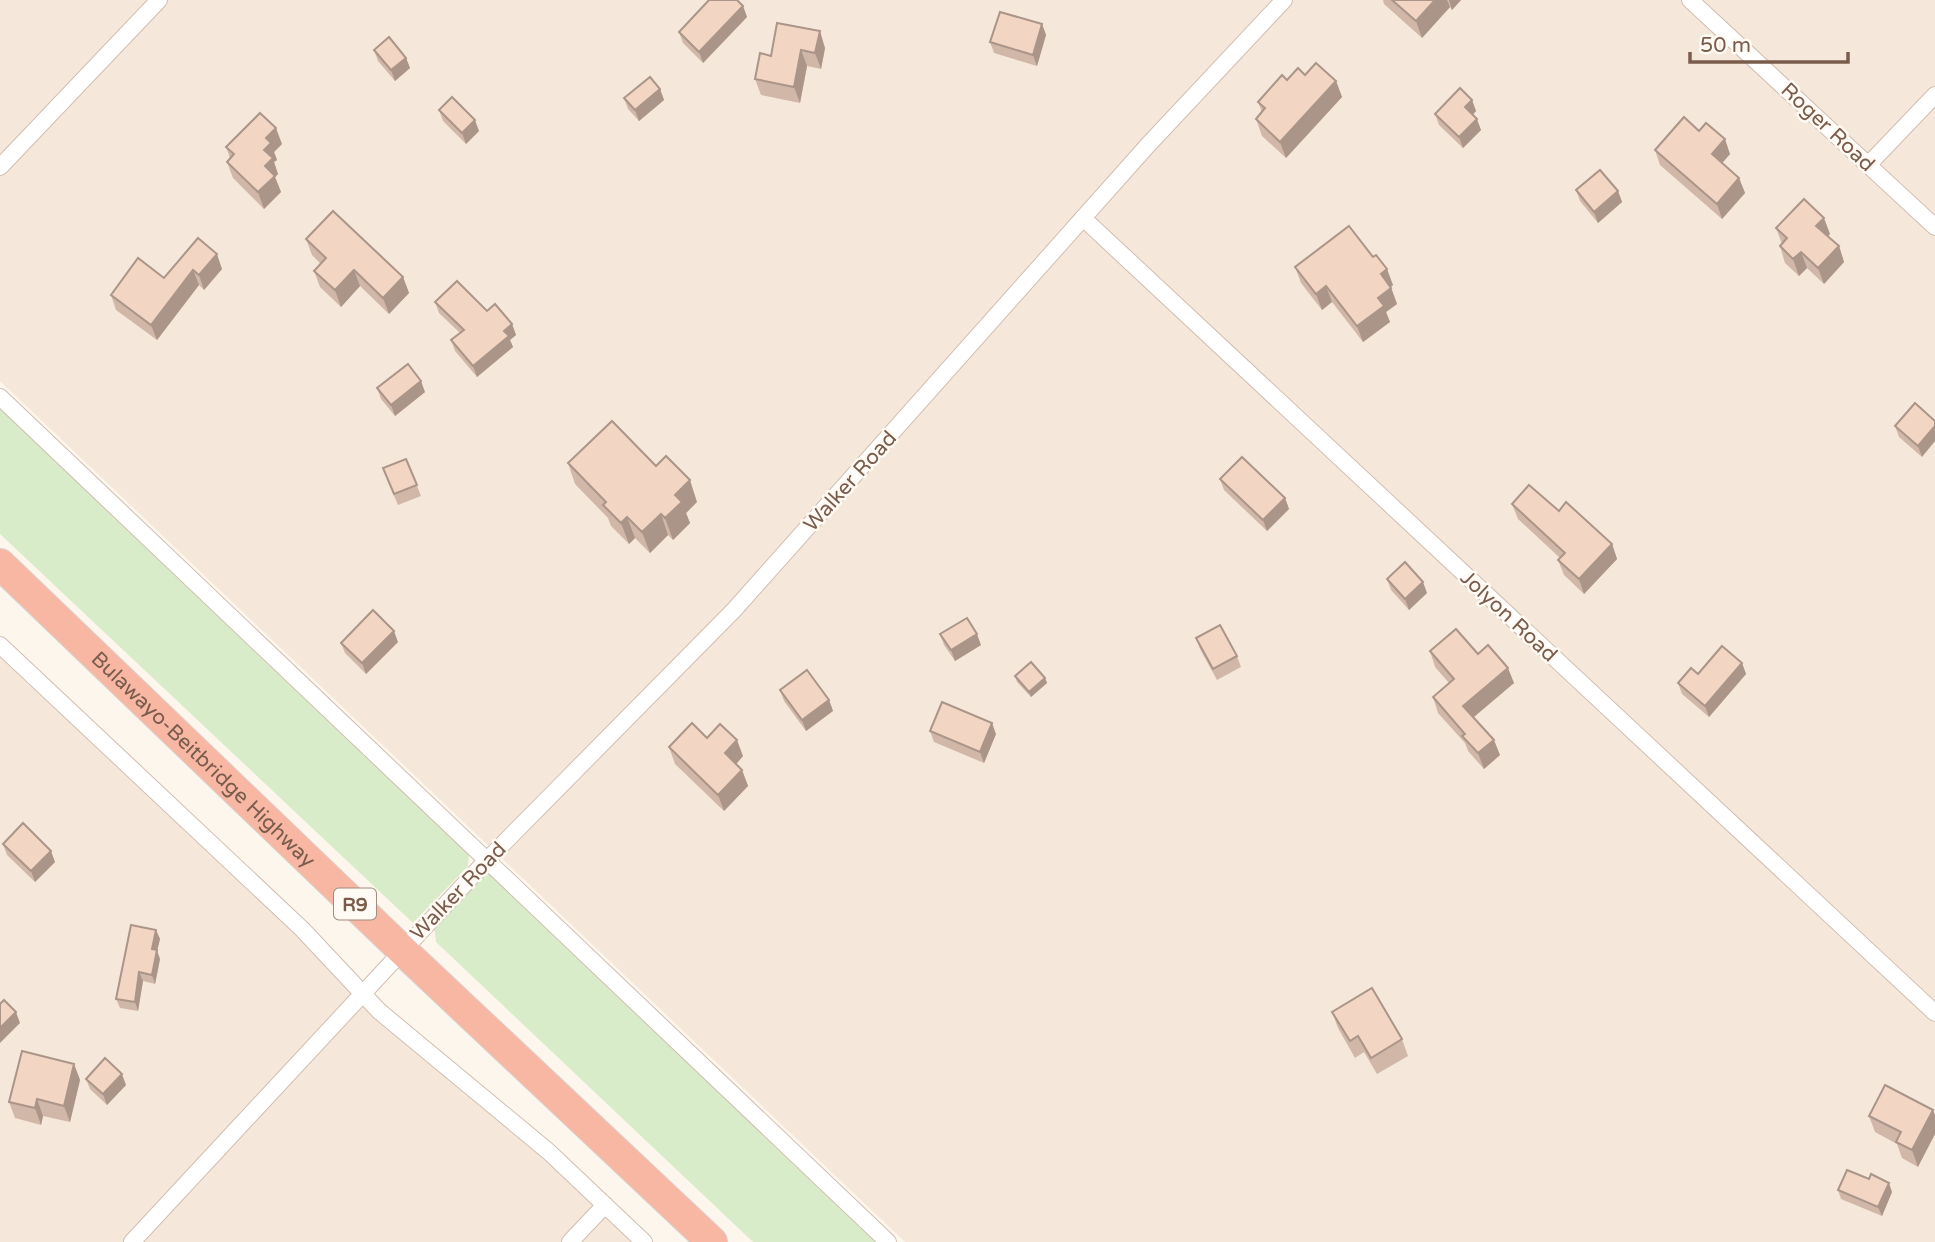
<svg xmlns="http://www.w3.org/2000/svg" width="1935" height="1242" font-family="'Varela Round',sans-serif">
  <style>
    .residential { fill: #f5e8da }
    .green { fill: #d8ecc9 }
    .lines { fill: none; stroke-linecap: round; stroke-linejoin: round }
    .street-casing { stroke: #d1beb0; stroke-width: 18 }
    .highway-casing { stroke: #dad1cd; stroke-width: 32 }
    .street { stroke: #fff; stroke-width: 16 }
    .highway { stroke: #f7b7a3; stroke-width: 30 }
    .wall { fill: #d1b7a8 }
    .shaded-wall { fill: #aa9588 }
    .building { fill: #f3d5c3; stroke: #aa9588; stroke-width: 2 }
    .labels { text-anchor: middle; stroke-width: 5; stroke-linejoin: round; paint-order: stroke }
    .shield { fill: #fffaf3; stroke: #a28b7f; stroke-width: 2 }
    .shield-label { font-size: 19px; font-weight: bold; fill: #7a5c4d }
    .street-label { font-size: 21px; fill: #7a5c4d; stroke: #fffaf3 }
  </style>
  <rect width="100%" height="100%" fill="#fdf6ec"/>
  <g class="residential">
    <path d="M0,0H1935V1242H905L0,381Z"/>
    <path d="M0,652L635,1242H0Z"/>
  </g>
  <g class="green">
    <path d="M0,408L469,854L468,866L413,923L0,534Z"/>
    <path d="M487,868L880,1242H753L436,942L434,926Z"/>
  </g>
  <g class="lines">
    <g class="street-casing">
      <g id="street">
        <path d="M1690,0L1935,227"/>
        <path d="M1869,164L1935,95"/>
        <path d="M0,167L159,0"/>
        <path d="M1083,218L1935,1013"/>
        <path d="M0,397L888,1242"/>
        <path d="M0,645L302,929L379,1011L549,1152L644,1242"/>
        <path d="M132,1242L487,860L734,610L1148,145L1284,0"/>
        <path d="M570,1242L605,1205"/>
      </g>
    </g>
    <g class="highway-casing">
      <g id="highway">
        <path id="s1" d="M0,564L402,950L712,1242"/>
      </g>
    </g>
    <use href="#street" class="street"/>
    <use href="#highway" class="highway"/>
  </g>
  <g class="wall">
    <path d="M1383,0H1461L1452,10L1450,7L1422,38L1384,4Z"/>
    <path d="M743,6L747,17L703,63L683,43L679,32Z"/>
    <path d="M777,23L825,48L821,69L807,66L800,103L761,95L755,79L771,56Z"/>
    <path d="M1042,24L1046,35L1037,66L994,53L990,42Z"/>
    <path d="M374,50L406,58L410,68L395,81L378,61Z"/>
    <path d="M1305,75L1336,81L1342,97L1286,158L1262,136L1256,119L1262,112L1258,102L1287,80Z"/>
    <path d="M660,89L664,100L639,121L628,109L624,98Z"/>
    <path d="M1472,100L1476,111L1473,115L1481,130L1463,148L1439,125L1435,114Z"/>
    <path d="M439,110L479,131L466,144L443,121Z"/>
    <path d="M1699,131L1730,154L1722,163L1739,178L1745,193L1722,219L1660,165L1655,150Z"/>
    <path d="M282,144L274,152L277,160L274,162L278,174L275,177L281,192L264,209L233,178L227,162L230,158L226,147Z"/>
    <path d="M1576,190L1618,191L1622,202L1598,223L1580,201Z"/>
    <path d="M1776,228L1830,234L1828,236L1839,246L1844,262L1824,284L1807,268L1799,276L1785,263L1780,246L1782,244Z"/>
    <path d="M198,238L222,269L204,290L199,285L157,340L116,310L111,295L164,278Z"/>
    <path d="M306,239L403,277L409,293L389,314L360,286L341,307L320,287L314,271L321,264L312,255Z"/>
    <path d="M1373,257L1393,285L1391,287L1397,304L1386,312L1390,322L1363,342L1332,302L1322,310L1301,283L1295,267Z"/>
    <path d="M435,302L487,311L512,324L516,335L510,340L513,347L477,377L455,351L451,340L460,333L439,313Z"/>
    <path d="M377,388L425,392L395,416L381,399Z"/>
    <path d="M1915,403L1922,457L1899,437L1895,426Z"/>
    <path d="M406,459L421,496L398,505L387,479Z"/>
    <path d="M568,463L656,466L697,502L686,513L690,523L673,540L668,535L650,553L635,538L629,544L611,526L608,518L575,484Z"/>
    <path d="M1220,479L1285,498L1289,509L1267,531L1224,490Z"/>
    <path d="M1512,504L1559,511L1612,544L1617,559L1584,594L1564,575L1558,560L1560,558L1518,519Z"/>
    <path d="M1387,579L1427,593L1409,610L1391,590Z"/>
    <path d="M940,634L981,645L955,661L944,645Z"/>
    <path d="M1196,638L1237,656L1241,667L1217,680L1200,649Z"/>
    <path d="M398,642L366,674L345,653L341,643Z"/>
    <path d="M1430,651L1478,654L1514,683L1474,717L1500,755L1484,769L1468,751L1465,743L1438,713L1433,697L1449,683L1435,667Z"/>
    <path d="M1742,663L1746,674L1709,717L1682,694L1678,683Z"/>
    <path d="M1015,676L1045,678L1047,683L1031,697L1017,682Z"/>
    <path d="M780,690L829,700L833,711L806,731L784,701Z"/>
    <path d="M930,731L996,734L984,763L934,742Z"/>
    <path d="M707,738L743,756L736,764L742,770L748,786L724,811L675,764L669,747Z"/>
    <path d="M3,844L55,862L35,882L7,855Z"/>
    <path d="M156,930L160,939L157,951L160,959L155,984L143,981L138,1011L120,1008L116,999Z"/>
    <path d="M1332,1012L1402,1039L1408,1056L1377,1074L1364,1052L1355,1058L1338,1028Z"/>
    <path d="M74,1064L80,1080L70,1122L43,1116L41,1125L15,1118L9,1102Z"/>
    <path d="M86,1079L126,1085L107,1105L90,1089Z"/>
    <path d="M1935,1115L1918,1167L1902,1158L1897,1144L1875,1132L1869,1116Z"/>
    <path d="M1838,1190L1892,1192L1882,1216L1841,1199Z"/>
  </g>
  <g class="shaded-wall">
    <path d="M1435,0H1447L1450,7L1422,38L1416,21Z"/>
    <path d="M1449,0H1461L1452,10Z"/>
    <path d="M743,6L747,17L703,63L699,52Z"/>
    <path d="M1042,24L1046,35L1037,66L1033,55Z"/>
    <path d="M820,31L825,48L821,69L815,53Z"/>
    <path d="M801,50L807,66L800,103L794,87Z"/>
    <path d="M406,58L410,68L395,81L391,70Z"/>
    <path d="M1336,81L1342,97L1286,158L1280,142Z"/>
    <path d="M660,89L664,100L639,121L635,110Z"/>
    <path d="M1472,100L1476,111L1469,118L1465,107Z"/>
    <path d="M1477,119L1481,130L1463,148L1459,137Z"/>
    <path d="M475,120L479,131L466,144L462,133Z"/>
    <path d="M276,128L282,144L274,152L277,160L274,162L278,174L275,177L281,192L264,209L258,192L265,166L266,138Z"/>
    <path d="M1725,139L1730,154L1717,169L1712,154Z"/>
    <path d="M1739,178L1745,193L1722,219L1717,204Z"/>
    <path d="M1618,191L1622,202L1598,223L1594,212Z"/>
    <path d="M1824,218L1830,234L1822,242L1816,226Z"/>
    <path d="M1839,246L1844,262L1824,284L1818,268Z"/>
    <path d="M1801,252L1807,268L1799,276L1793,259Z"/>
    <path d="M217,254L222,269L204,290L199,275Z"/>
    <path d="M1387,269L1393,285L1387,290L1381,274Z"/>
    <path d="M193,270L199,285L157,340L151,325Z"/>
    <path d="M354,270L360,286L341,307L335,290Z"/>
    <path d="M403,277L409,293L389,314L383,298Z"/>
    <path d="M1326,286L1332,302L1322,310L1316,294Z"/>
    <path d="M1391,288L1397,304L1386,312L1390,322L1363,342L1357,326L1378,298Z"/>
    <path d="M512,324L516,335L510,340L513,347L477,377L473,366L504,331Z"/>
    <path d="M421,381L425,392L395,416L391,405Z"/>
    <path d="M1935,426V441L1922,457L1918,446Z"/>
    <path d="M690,480L697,502L686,513L690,523L673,540L665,518L675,495Z"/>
    <path d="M1285,498L1289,509L1267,531L1263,520Z"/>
    <path d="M661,514L668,535L650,553L642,532Z"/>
    <path d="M627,517L635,538L629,544L621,523Z"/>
    <path d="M1612,544L1617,559L1584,594L1579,579Z"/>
    <path d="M1423,582L1427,593L1409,610L1405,599Z"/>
    <path d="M394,631L398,642L366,674L362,663Z"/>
    <path d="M977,634L981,645L955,661L951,650Z"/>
    <path d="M1742,663L1746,674L1709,717L1705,706Z"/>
    <path d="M1508,668L1514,683L1469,721L1463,706Z"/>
    <path d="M1045,678L1047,683L1031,697L1029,692Z"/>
    <path d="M829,700L833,711L806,731L802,720Z"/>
    <path d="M992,723L996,734L984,763L980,752Z"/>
    <path d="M737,740L743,756L731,770L725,753Z"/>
    <path d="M1494,740L1500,755L1484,769L1478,753Z"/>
    <path d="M742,770L748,786L724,811L718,795Z"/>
    <path d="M51,851L55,862L35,882L31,871Z"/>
    <path d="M156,930L160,939L157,951L160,959L155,984L152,975V949Z"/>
    <path d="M139,972L143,981L138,1011L135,1002Z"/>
    <path d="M16,1012L20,1023L0,1043V1028Z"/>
    <path d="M74,1064L80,1080L70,1122L64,1106Z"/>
    <path d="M122,1074L126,1085L107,1105L103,1094Z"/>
    <path d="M37,1099L43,1116L41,1125L35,1108Z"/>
    <path d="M1933,1110L1935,1115V1134L1918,1167L1912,1150Z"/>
    <path d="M1889,1183L1892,1192L1882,1216L1878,1207Z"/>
  </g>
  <g class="building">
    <path d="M709,0H737L743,6L699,52L679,32Z"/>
    <path d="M1392,0H1435L1416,21Z"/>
    <path d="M1000,12L1042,24L1033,55L990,42Z"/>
    <path d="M777,23L820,31L815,53L801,50L794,87L755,79L760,53L771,56Z"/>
    <path d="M389,37L406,58L391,70L374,50Z"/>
    <path d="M1316,63L1336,81L1280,142L1256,119L1265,108L1258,102L1282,75L1287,80L1298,68L1305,75Z"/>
    <path d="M650,77L660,89L635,110L624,98Z"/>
    <path d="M1460,88L1472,100L1465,107L1477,119L1459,137L1435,114Z"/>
    <path d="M452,97L475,120L462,133L439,110Z"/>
    <path d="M260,113L276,128L266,138L271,143L264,150L273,158L265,166L275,176L258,192L227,162L234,154L226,147Z"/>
    <path d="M1684,117L1699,131L1706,123L1725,139L1712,154L1739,178L1717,204L1655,150Z"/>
    <path d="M1600,170L1618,191L1594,212L1576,190Z"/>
    <path d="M1804,199L1824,218L1816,226L1839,246L1818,268L1801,252L1793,259L1780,246L1787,238L1776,228Z"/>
    <path d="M333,211L403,277L383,298L354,270L335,290L314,271L326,258L306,239Z"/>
    <path d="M1349,226L1373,257L1376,255L1387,269L1381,274L1391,288L1378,298L1384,306L1357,326L1326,286L1316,294L1295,267Z"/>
    <path d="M198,238L217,254L199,275L193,270L151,325L111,295L138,258L164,278Z"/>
    <path d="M457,281L487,311L495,304L512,324L504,331L509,336L473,366L451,340L464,330L435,302Z"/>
    <path d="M408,364L421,381L391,405L377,388Z"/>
    <path d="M1915,403L1935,421V426L1918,446L1895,426Z"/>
    <path d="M612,421L656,466L666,456L690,480L675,495L682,502L665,518L661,514L642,532L627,517L621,523L603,505L606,502L568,463Z"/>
    <path d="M1242,457L1285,498L1263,520L1220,479Z"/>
    <path d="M406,459L417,485L394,494L383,468Z"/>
    <path d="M1529,485L1559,511L1566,502L1612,544L1579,579L1558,560L1565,553L1512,504Z"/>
    <path d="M1405,562L1423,582L1405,599L1387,579Z"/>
    <path d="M373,610L394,631L362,663L341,643Z"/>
    <path d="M967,618L977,634L951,650L940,634Z"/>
    <path d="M1220,625L1237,656L1213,669L1196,638Z"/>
    <path d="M1456,629L1478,654L1488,645L1508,668L1463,706L1494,740L1478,753L1462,736L1465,734L1433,697L1454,679L1430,651Z"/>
    <path d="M1722,646L1742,663L1705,706L1678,683L1691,668L1698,674Z"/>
    <path d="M1031,662L1045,678L1029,692L1015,676Z"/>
    <path d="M807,670L829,700L802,720L780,690Z"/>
    <path d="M942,702L992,723L980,752L930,731Z"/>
    <path d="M692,723L707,738L720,724L737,740L725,753L742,770L718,795L669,747Z"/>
    <path d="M23,823L51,851L31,871L3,844Z"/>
    <path d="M131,925L156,930L152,949L157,950L152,975L139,972L135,1002L116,999Z"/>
    <path d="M1372,988L1402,1039L1371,1058L1358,1036L1350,1041L1332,1012Z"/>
    <path d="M4,1000L16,1012L0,1028V1004Z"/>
    <path d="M22,1051L74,1064L64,1106L37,1099L35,1108L9,1102Z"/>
    <path d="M105,1058L122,1074L103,1094L86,1079Z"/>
    <path d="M1885,1085L1933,1110L1912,1150L1896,1142L1901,1132L1869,1116Z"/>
    <path d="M1847,1170L1869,1179L1871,1174L1889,1183L1878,1207L1838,1190Z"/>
  </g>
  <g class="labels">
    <rect class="shield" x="334" y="888.5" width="42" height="31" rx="5"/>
    <g class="shield-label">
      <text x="355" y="911">R9</text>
    </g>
    <g class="street-label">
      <text transform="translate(1828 127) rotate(43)" y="7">Roger Road</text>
      <text transform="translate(850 481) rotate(-48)" y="7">Walker Road</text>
      <text transform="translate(1509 616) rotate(43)" y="7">Jolyon Road</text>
      <text dy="7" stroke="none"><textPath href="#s1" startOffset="282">Bulawayo-Beitbridge Highway</textPath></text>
      <text transform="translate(458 891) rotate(-46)" y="7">Walker Road</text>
    </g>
  </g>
  <path d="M1690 52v10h158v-10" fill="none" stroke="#7a5c4d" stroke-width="3.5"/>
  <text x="1700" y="52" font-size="21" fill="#7a5c4d" stroke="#fffaf3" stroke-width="5" paint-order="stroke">50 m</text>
</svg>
